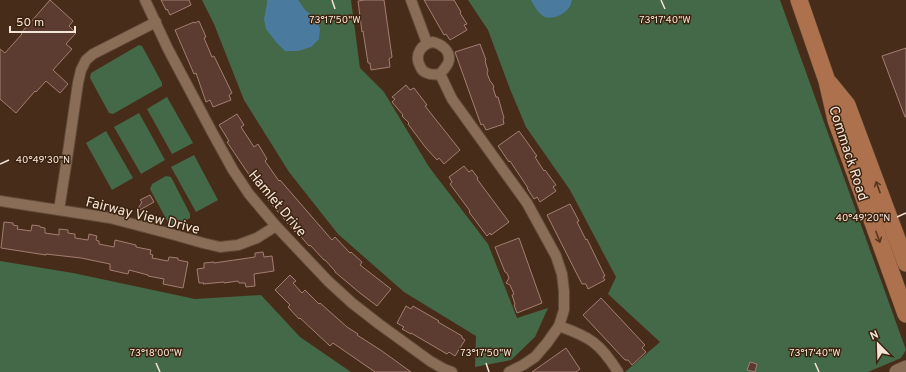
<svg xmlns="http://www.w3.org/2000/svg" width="906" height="372" font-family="Overpass,sans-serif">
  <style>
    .green { fill: #446948 }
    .water { fill: #4a7a9e }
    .building { fill: #5c3c31; stroke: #a37d72 }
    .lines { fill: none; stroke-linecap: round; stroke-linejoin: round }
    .minor-casing { stroke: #614b39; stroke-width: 12 }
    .secondary-casing { stroke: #614b39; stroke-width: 16 }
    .primary-casing { stroke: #614b39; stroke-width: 18 }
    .minor { stroke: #8a6d57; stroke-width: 10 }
    .secondary { stroke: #8a6d57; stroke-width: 15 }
    .primary { stroke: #ad724d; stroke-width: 17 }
    .oneway { stroke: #58371e }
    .ticks { fill: none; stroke: #f4e3d7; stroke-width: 1.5 }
    .labels { text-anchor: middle; stroke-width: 3; stroke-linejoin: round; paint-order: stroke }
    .street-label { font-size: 14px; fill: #f4e3d7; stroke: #3c230f }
    .ticks-label { font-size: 10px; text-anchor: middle; fill: #f4e3d7; stroke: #3c230f; stroke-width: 3; stroke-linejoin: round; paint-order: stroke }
  </style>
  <rect width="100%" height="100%" fill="#472d19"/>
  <g class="green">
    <path d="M202,0H351L360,68L384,92L429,167L488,244L517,318L548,308L535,337L511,360L475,367L476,336L404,292L338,234L289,172L244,100L214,24Z"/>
    <path d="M468,0H780L906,350L901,358L868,372H625L660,342L608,294L616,277L570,190L526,127L510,89L488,30Z"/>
    <path d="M139,45L142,46L162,83V86L113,114L109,113L90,78L91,73Z"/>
    <path d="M167,97L193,143L172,154L147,109Z"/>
    <path d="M139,113L165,160L141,174L114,127Z"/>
    <path d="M106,131L133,178L112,190L86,143Z"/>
    <path d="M194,155L218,200L196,212L171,167Z"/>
    <path d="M166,176L171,177L190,214V218L174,227L170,226L150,189L152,184Z"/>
    <path d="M0,261L73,273L195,299L261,295L300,337L351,372H0Z"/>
  </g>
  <g class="water">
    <path d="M267,0H298L305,10L316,18L320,29L319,39L311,47L298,51H285L276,42L266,29L264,19L267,4Z"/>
    <path d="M531,0H572C571,2 571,5 570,6C566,14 553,20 545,17C539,14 534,6 531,0Z"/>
  </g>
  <g class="building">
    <path d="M50,0L73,21L69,26L76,33L66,44L72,49L53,70L68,84L60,93L46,81L36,92L35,91L16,113L0,99V49L5,53L22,34L21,33Z"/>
    <path d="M161,0H189L191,5L170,15L167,9L166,10Z"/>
    <path d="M365,0H384L392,57L389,59L390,67L371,70L370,63H368L363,31L362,32L358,1Z"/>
    <path d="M424,0H454L461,12L460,13L467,24L464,25L467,30L450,40L446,34L444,35Z"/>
    <path d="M199,21L206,37L204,38L212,57L214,56L232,93L229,95L231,100L213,107L210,100L206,102L196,73L194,74L175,30L194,22L195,23Z"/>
    <path d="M480,44L486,60L485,61L488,71L487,73L490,81L492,83L494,87L493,88L496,97H498L504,118L503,119L504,124L486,130L483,124L481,125L455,52Z"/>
    <path d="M906,48V117H905L882,56Z"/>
    <path d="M406,85L410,90L414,88L427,105L425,106L460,150L444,164L439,158L437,160L426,148L408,124L409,123L402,116L403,115L392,102L395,99L392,97Z"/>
    <path d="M237,114L244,125L241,127L254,147L258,144L267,159L265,161L279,181L280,180L332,240L335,237L350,253L351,252L362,262L360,265L391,289L377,306L360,293L335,272V271L325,260H324L310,245L309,246L296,231L295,232L263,194L266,192L258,180L254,182L227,142L229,141L219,125Z"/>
    <path d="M519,131L537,156L535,157L544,171L545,170L556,185L553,187L556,191L540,202L537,197L534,199L527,188H528L510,161L509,162L498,146Z"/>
    <path d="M464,166L469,172L472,170L478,178L477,179L509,222L491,235L490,233L487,236L469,212L470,211L450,184L452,182L449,177Z"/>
    <path d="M150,195L154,202L136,212L142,202L140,200Z"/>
    <path d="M570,204L579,221L577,222L586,240L587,239L605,276L603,277L605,280L588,289L586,284H582L547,215Z"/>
    <path d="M4,222L13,223V225L18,226L17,229L31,231L32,225L40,226V227L45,228V233L59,235V229L68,230V233L75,234V238L88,240L89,234L97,236L96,240L99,241V244L114,247L115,240L136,245V247L151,250L150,254L153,255L152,258L168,261L169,257L178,258V260L188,262L183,288L163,284L164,279L148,276V275L129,270L128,274L110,270V264L81,258L46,254V255L1,248Z"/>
    <path d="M519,238L542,303L517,313L514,305L515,304L512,295L514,294L510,285L506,283L509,278L507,273L505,272L495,247Z"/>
    <path d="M263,252L264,257L272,256L274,271L254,274L255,286L246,287L245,283H239L238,281L224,283V282L203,284L204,283H199L197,269L204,268V263L214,262V263L255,257V253Z"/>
    <path d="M290,275L296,281L293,283L302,293L305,290L319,304L320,303L347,327L358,334L357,335L382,351L411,372H375L333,343L330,346L300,318L299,319L288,307L290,305L275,290Z"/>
    <path d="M601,298L645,345L642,348L646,352L632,365L628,360H625L583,315Z"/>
    <path d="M406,306L411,309L413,306L439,321L438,322L462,336V338L465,340L455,356L449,352L447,354L411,333V334L402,329L404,327L397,323Z"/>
    <path d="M566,348L580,369L576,372H532Z"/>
    <path d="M750,362L757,364L755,372L747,370Z"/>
  </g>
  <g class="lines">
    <g class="minor-casing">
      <g id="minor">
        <path d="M145,0L168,49L212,132L233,170L249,194L276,226L328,281L352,303L379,324L430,361L444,369L452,372"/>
        <path d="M411,0L427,43"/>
        <path d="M433,42C441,44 450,50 449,60C448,66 443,70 440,74C435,75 431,75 427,73C424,72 421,69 420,66C414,55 421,44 433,42Z"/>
        <path d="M440,74L452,99L527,203L556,256L562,274L564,291V310L559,326L547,343L535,357L523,365L509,372"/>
        <path d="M0,201L110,218L175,235L203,243L220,247L238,245L257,238L276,226"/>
        <path d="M59,210L68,152L78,83L81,70L86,60L93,54L156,22"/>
        <path d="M559,326C590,337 600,343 618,372"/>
      </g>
    </g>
    <g class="secondary-casing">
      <path id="secondary" d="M897,372L906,368"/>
    </g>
    <g class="primary-casing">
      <g id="primary">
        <path d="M799,0L827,81L836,120L906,314"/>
        <path d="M829,83L847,105L906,263"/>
      </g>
    </g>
    <use href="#minor" class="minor"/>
    <use href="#secondary" class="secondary"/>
    <use href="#primary" class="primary"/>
  </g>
  <defs><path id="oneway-shaft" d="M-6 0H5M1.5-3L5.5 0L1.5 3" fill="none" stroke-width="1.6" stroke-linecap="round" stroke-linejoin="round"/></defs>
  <g class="oneway">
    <use href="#oneway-shaft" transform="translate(878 187) rotate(-110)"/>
    <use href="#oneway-shaft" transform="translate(878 237) rotate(70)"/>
  </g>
  <path class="ticks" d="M332,0L335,9M661,0L665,9M0,164L9,160M897,217L906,213M156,363L160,372M486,363L489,372M815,363L819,372"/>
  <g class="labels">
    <g class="street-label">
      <text transform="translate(849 153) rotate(72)" y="5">Commack Road</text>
      <text transform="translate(278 203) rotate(50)" y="5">Hamlet Drive</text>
      <text transform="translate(143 215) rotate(14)" y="5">Fairway View Drive</text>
    </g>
  </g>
  <g class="ticks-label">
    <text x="335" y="23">73°17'50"W</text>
    <text x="665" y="23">73°17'40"W</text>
    <text x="43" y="163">40°49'30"N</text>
    <text x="863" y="221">40°49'20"N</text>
    <text x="156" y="356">73°18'00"W</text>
    <text x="486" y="356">73°17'50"W</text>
    <text x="815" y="356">73°17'40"W</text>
  </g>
  <g transform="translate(878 344) rotate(337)" stroke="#3c230f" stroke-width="3" paint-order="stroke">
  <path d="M0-3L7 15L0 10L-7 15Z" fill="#f4e3d7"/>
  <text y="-6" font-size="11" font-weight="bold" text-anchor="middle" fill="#f4e3d7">N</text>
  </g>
  <path d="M10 26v6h65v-6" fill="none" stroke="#f4e3d7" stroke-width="2"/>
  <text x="16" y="26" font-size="12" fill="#f4e3d7" stroke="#3c230f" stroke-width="3" paint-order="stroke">50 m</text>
</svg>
